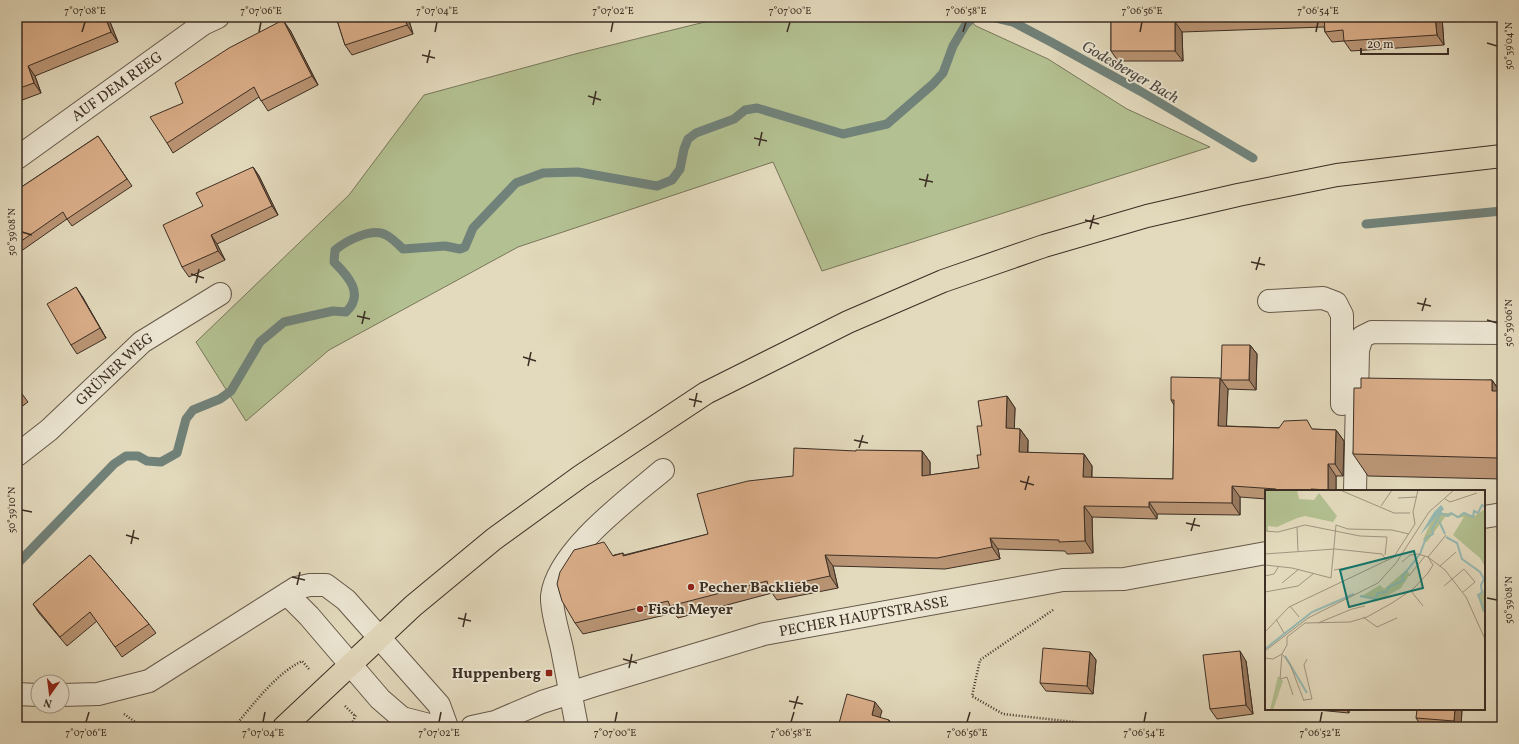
<svg xmlns="http://www.w3.org/2000/svg" width="1519" height="744" font-family="Vollkorn,serif">
  <style>
    .green { fill: #b3c091; stroke: #78775a }
    .lines { fill: none; stroke-linecap: round; stroke-linejoin: round }
    .stream { stroke: #71827a; stroke-width: 9 }
    .minor-casing { stroke: #66594a; stroke-width: 24 }
    .major-casing { stroke: #3c2e24; stroke-width: 24 }
    .path { stroke: #3c2e24; stroke-width: 2.5; stroke-dasharray: 1 2; stroke-linecap: butt }
    .minor { stroke: #ede7d4; stroke-width: 22 }
    .major { stroke: #e3dabd; stroke-width: 22 }
    .wall { fill: #bb9676; stroke: #3c2e24 }
    .shaded-wall { fill: #997a60; stroke: #3c2e24 }
    .building { fill: #daae89; stroke: #3c2e24 }
    .ticks { fill: none; stroke: #3c2e24; stroke-width: 1.5 }
    .poi-dot { fill: #8f2418; stroke: #ede7d4; stroke-width: 1.5 }
    .labels { text-anchor: middle; stroke-width: 3.5; stroke-linejoin: round; paint-order: stroke }
    .street-label { font-size: 15px; fill: #3c2e24; stroke: #ede7d4 }
    .poi-label { font-size: 15px; font-weight: bold; fill: #3c2e24; stroke: #ede7d4; text-anchor: start }
    .water-label { font-size: 16px; font-style: italic; fill: #4e4a41; stroke: #ede7d4 }
    .inset-river { fill: none; stroke: #95bab4; stroke-width: 2 }
    .inset-road { fill: none; stroke: #a09580; stroke-width: 1 }
    .view { fill: #0f766e; fill-opacity: 0.15; stroke: #0f766e; stroke-width: 2 }
    .inset-edge { fill: none; stroke: #3c2e24; stroke-width: 2 }
    .neatline { fill: none; stroke: #3c2e24; stroke-width: 1.5 }
    .ticks-label { font-size: 10px; text-anchor: middle; fill: #3c2e24 }
  </style>
  <rect width="100%" height="100%" fill="#e3dabd"/>
  <filter id="stains"><feTurbulence type="fractalNoise" baseFrequency=".005" numOctaves="4"/><feColorMatrix values="0 0 0 0 .2 0 0 0 0 .09 0 0 0 0 .02 0 0 0 .5 -.17"/></filter>
  <radialGradient id="worn" r=".72"><stop offset=".6" stop-color="#630" stop-opacity="0"/><stop offset="1" stop-color="#630" stop-opacity=".3"/></radialGradient>
  <path class="green" d="M725,17H966L976,26L1048,59L1127,109L1210,147L822,271L773,162L518,247L329,350L246,421L196,342L349,195L424,95L575,54Z"/>
  <g class="lines">
    <g class="stream">
      <path d="M992,17L1013,22L1051,42L1140,91L1253,158"/>
      <path d="M1366,224L1502,211"/>
      <path d="M17,564L114,464L126,456H138L147,461L161,462L177,453L186,419L193,410L220,399L231,391L260,342L284,322L333,311L346,312C365,294 348,276 334,262L335,250C346,241 372,227 386,235C392,238 398,244 403,249L445,246L460,249L465,247L473,228L516,183L543,173L578,172L657,186L672,180L680,169L684,149L688,139L696,133L734,119L745,110L757,108L843,134L887,124L933,84L943,73L953,46L966,24L974,17"/>
    </g>
    <g class="minor-casing">
      <g id="minor">
        <path id="s1" d="M17,158L203,24L218,17"/>
        <path d="M1269,301L1323,298L1336,303L1342,315V404"/>
        <path id="s2" d="M17,455L49,430L142,342L220,294"/>
        <path d="M1355,491L1358,350L1362,337L1372,332L1502,333"/>
        <path d="M1484,517L1502,514"/>
        <path d="M287,594L309,616L380,699L402,718L437,727"/>
        <path d="M17,694L38,695"/>
        <path d="M62,695L98,694L149,681L296,588L310,585H326L346,600L439,705L447,727"/>
        <path id="s3" d="M472,727L495,722L542,702L595,685L764,634L1063,580L1124,579L1266,553"/>
        <path d="M577,727C572,701 567,675 562,649C559,634 551,611 552,596C557,551 630,498 663,470"/>
      </g>
    </g>
    <g class="major-casing">
      <path id="major" d="M284,727L413,606L494,539L581,476L706,393L848,322L943,281L1044,246L1147,216L1238,195L1337,175L1502,156"/>
    </g>
    <g class="path">
      <path d="M1053,610L980,660L972,696L1003,714L1119,727"/>
      <path d="M345,706L355,716"/>
      <path d="M124,714L142,727"/>
      <path d="M234,727C254,704 274,675 302,661L309,669"/>
      <path d="M350,727L356,715"/>
    </g>
    <use href="#minor" class="minor"/>
    <use href="#major" class="major"/>
  </g>
  <g class="wall">
    <path d="M108,17L118,42L35,76L41,93L17,102V22Z"/>
    <path d="M336,17H408L413,34L352,55L345,45Z"/>
    <path d="M1111,17H1442L1444,45L1351,51L1344,41L1332,42L1325,32L1324,27L1182,32L1183,61H1118L1111,51Z"/>
    <path d="M290,30L318,85L268,111L259,97L173,153L167,143L183,103Z"/>
    <path d="M98,136L132,186L72,226L67,219L17,254V190Z"/>
    <path d="M253,167L259,176L278,215L217,244L225,260L189,277L182,267L203,206Z"/>
    <path d="M82,296L106,338L77,354L71,345Z"/>
    <path d="M1250,345L1257,354L1256,390L1228,389L1226,426L1336,430L1344,441L1343,476H1336V491H1266V499L1240,497V515L1157,514V519L1092,517L1093,553L1067,554L1065,551L998,549L1000,559L945,569L833,566L838,588L777,600L772,593L678,618L674,613L583,634L575,623L614,555L623,553L624,555L708,534L793,476L856,451H922L930,462V475L979,468L981,455L982,426L1007,396L1015,408L1014,429H1020L1028,440V453L1084,454L1092,466V478L1173,479L1174,405L1171,400L1221,380Z"/>
    <path d="M1492,380L1500,391H1502V479L1368,476L1353,454L1361,388Z"/>
    <path d="M17,387L28,402L17,410Z"/>
    <path d="M90,555L149,624L156,633L122,657L97,621L67,646L39,613L33,604Z"/>
    <path d="M1090,652L1096,660L1093,694L1046,691L1040,683Z"/>
    <path d="M1246,661L1253,714L1217,719L1210,709Z"/>
    <path d="M1307,709H1349V713Z"/>
    <path d="M1462,709L1461,727H1422L1416,718Z"/>
  </g>
  <g class="shaded-wall">
    <path d="M105,17H108L118,42L111,32Z"/>
    <path d="M404,17H408L413,34L407,25Z"/>
    <path d="M1435,17H1442L1444,45L1437,35Z"/>
    <path d="M283,20L290,30L318,85L312,76Z"/>
    <path d="M1175,22L1182,32L1183,61L1175,51Z"/>
    <path d="M28,66L35,76L41,93L34,83Z"/>
    <path d="M253,167L259,176L278,215L272,206Z"/>
    <path d="M211,235L217,244L225,260L218,251Z"/>
    <path d="M76,287L82,296L106,338L100,328Z"/>
    <path d="M1250,345L1257,354L1256,390L1249,380Z"/>
    <path d="M1220,378L1228,389L1226,438L1218,426Z"/>
    <path d="M1492,380L1502,395L1492,391Z"/>
    <path d="M1007,396L1015,408L1014,440L1006,428Z"/>
    <path d="M1020,429L1028,440L1027,464L1019,452Z"/>
    <path d="M1336,430L1344,441L1343,476L1335,464Z"/>
    <path d="M1498,435L1502,440V464L1498,458Z"/>
    <path d="M922,451L930,462V488L922,476Z"/>
    <path d="M1084,454L1092,466L1091,489L1083,477Z"/>
    <path d="M1328,464L1336,476V491H1328Z"/>
    <path d="M1232,486L1240,497V515L1232,503Z"/>
    <path d="M1149,502L1157,514V519L1149,507Z"/>
    <path d="M1084,506L1092,517L1093,553L1085,541Z"/>
    <path d="M990,538L998,549L1000,559L992,547Z"/>
    <path d="M825,555L833,566L838,588L830,576Z"/>
    <path d="M1240,651L1246,661L1253,714L1246,705Z"/>
    <path d="M1090,652L1096,660L1093,694L1087,686Z"/>
    <path d="M875,702L882,711L878,724L872,715Z"/>
    <path d="M1346,709H1349V713Z"/>
    <path d="M1455,709H1462L1461,727H1458L1454,721Z"/>
    <path d="M889,720L894,727H887Z"/>
  </g>
  <g class="building">
    <path d="M28,17H105L111,32L28,66L34,83L17,89V22Z"/>
    <path d="M336,17H404L407,25L345,45Z"/>
    <path d="M1111,17H1321L1175,22V51H1111Z"/>
    <path d="M1324,17H1435L1437,35L1344,41L1343,30L1325,32Z"/>
    <path d="M283,20L312,76L261,101L254,87L167,143L150,117L183,103L175,83L229,48Z"/>
    <path d="M98,136L127,179L67,219L63,212L17,244V190Z"/>
    <path d="M253,167L272,206L211,235L218,251L182,267L163,225L203,206L196,193Z"/>
    <path d="M76,287L100,328L71,345L47,304Z"/>
    <path d="M1222,345H1250L1249,380H1221Z"/>
    <path d="M1171,377L1220,378L1218,426L1279,428L1284,421L1307,420L1312,429L1336,430L1335,464H1328V490L1311,489L1310,491H1277L1276,489L1232,486V503L1149,502V507L1084,506L1085,541L1059,542V540L990,538L992,547L937,558L825,555L830,576L769,589L767,581L670,606L668,601L575,623L562,601L557,584L560,572L574,550L604,542L613,556L623,553V556L708,534L697,494L748,481L793,476L794,448L856,451V450L922,451V476L979,468L977,455H981L977,426H982L978,401L1007,396L1006,428L1020,429L1019,452L1084,454L1083,477L1173,479L1174,400H1171Z"/>
    <path d="M1361,378L1492,380V391H1502V435H1498V458L1353,454L1354,388H1361Z"/>
    <path d="M90,555L149,624L115,647L90,612L60,637L33,604Z"/>
    <path d="M1043,648L1090,652L1087,686L1040,683Z"/>
    <path d="M1240,651L1246,705L1210,709L1203,655Z"/>
    <path d="M847,694L875,702L872,715L889,720L887,727H838Z"/>
    <path d="M1417,709H1455L1454,721L1416,718Z"/>
  </g>
  <path class="ticks" d="M82,32L85,22M259,32L261,22M435,32L437,22M611,32L613,22M787,32L790,22M963,32L966,22M1140,32L1142,22M1316,32L1318,22M1487,43L1497,46M422,55L435,58M427,63L430,50M588,96L601,100M593,105L596,91M754,138L767,141M759,146L762,132M919,179L933,182M925,187L928,174M1085,220L1099,224M1090,229L1094,215M22,232L32,235M1251,262L1265,265M1256,270L1260,257M191,274L204,278M196,283L199,269M1417,303L1431,306M1422,311L1426,298M357,316L370,319M1487,320L1497,323M362,324L365,311M523,357L536,361M528,366L531,352M689,399L702,402M694,407L697,393M854,440L868,443M859,448L863,435M1020,481L1034,485M1025,490L1029,476M22,510L32,512M1186,523L1200,526M1191,531L1195,518M126,535L139,539M131,544L134,530M292,577L305,580M297,585L300,572M1487,598L1497,600M458,618L471,621M463,627L466,613M623,659L637,663M629,668L632,654M789,701L803,704M794,709L798,696M86,722L89,712M263,722L265,712M439,722L441,712M615,722L617,712M791,722L794,712M967,722L970,712M1144,722L1146,712M1320,722L1322,712"/>
  <g class="poi-dot">
    <circle cx="691" cy="587" r="4"/>
    <circle cx="640" cy="609" r="4"/>
    <rect x="545" y="669" width="8" height="8" rx="2"/>
  </g>
  <g class="labels">
    <g class="street-label">
      <text dy="5" stroke="none"><textPath href="#s1" startOffset="123">AUF DEM REEG</textPath></text>
      <text dy="5" stroke="none"><textPath href="#s2" startOffset="130">GRÜNER WEG</textPath></text>
      <text dy="5" stroke="none"><textPath href="#s3" startOffset="408">PECHER HAUPTSTRASSE</textPath></text>
    </g>
    <g class="poi-label">
      <text x="699" y="592">Pecher Backliebe</text>
      <text x="648" y="614">Fisch Meyer</text>
      <text x="541" y="678" text-anchor="end">Huppenberg</text>
    </g>
    <g class="water-label">
      <text transform="translate(1131 71) rotate(30)" y="6">Godesberger Bach</text>
    </g>
  </g>
  <g transform="translate(1265 490)">
    <rect width="220" height="220" fill="#e3dabd"/>
    <path d="M0,0H32L34,9L49,10L54,3L72,26L68,32L40,26L32,28L12,37L3,36V41H0ZM220,19V77L215,68L188,45L199,27L192,28L188,25L180,27L162,52L158,50L164,36L174,23H187L194,27L199,23L208,27ZM141,80L145,84L136,98L115,110L97,106L115,95L119,99ZM220,99V123L217,121L213,104ZM13,186L18,191L8,220H5Z" fill="#b3c091"/>
    <path d="M176,15L179,19L155,45L169,22Z" fill="#95bab4"/>
    <path class="inset-river" d="M174,31L180,44M181,47L192,53L197,69L215,82L219,89L216,95L217,103L213,105L220,122M95,106L110,109L113,103L121,102L124,97L139,90L137,87L155,64L161,48L168,44L167,39L176,23L183,26L186,23L193,27L199,23L208,27L209,21L213,23L217,15L220,17M0,159L47,122L89,104M20,166L42,203"/>
    <path class="inset-road" d="M75,0L129,23H145M133,8L152,7M180,9L185,12L212,3M116,16L127,0M0,41L13,42L32,37M33,61L32,37L40,35L95,46L122,47L120,65M0,64L70,59L117,64L122,71M163,67L181,45M128,68L150,34L148,22L153,0M137,72L145,65L153,64L163,67L180,80L201,107L220,149M0,75L27,78L66,88L71,35L83,39L127,40L144,44M175,76L191,62M69,80L92,76M0,86L9,84L14,76M144,86L160,66M17,93L34,79M179,96L199,79L210,92L198,102M146,101L158,116M0,102L33,96L48,84M25,116L34,127M98,127L112,137L132,128M11,129L19,143M53,133L87,119L100,116M0,142L24,117L131,66M0,161L43,128L113,93L131,73L164,22L189,0M17,164L15,189L22,187L28,205M18,165L25,174L39,211M0,168L8,169L17,164L22,155V147L40,133L85,132L102,127L127,113L148,99L163,83L168,75L163,67M39,210L47,209L39,175L42,169"/>
    <path class="view" d="M149,61L158,98L84,117L75,80Z"/>
    <rect width="220" height="220" class="inset-edge"/>
  </g>
  <rect width="1519" height="744" fill="none" stroke="#e3dabd" stroke-width="44"/>
  <g transform="translate(50 694) rotate(194)"><circle r="19" fill="#ede7d4" stroke="#a69d8e"/>
  <path d="M0-3L7 15L0 10L-7 15Z" fill="#8f2418"/>
  <text y="-6" font-size="11" font-weight="bold" text-anchor="middle" fill="#3c2e24">N</text>
  </g>
  <path d="M1361 48v6h87v-6" fill="none" stroke="#3c2e24" stroke-width="2"/>
  <text x="1367" y="48" font-size="12" fill="#3c2e24" stroke="#ede7d4" stroke-width="3" paint-order="stroke">20 m</text>
  <rect x="22" y="22" width="1475" height="700" class="neatline"/>
  <g class="ticks-label">
    <text x="85" y="14">7°07'08"E</text>
    <text x="261" y="14">7°07'06"E</text>
    <text x="437" y="14">7°07'04"E</text>
    <text x="613" y="14">7°07'02"E</text>
    <text x="790" y="14">7°07'00"E</text>
    <text x="966" y="14">7°06'58"E</text>
    <text x="1142" y="14">7°06'56"E</text>
    <text x="1318" y="14">7°06'54"E</text>
    <text transform="translate(1508 46) rotate(-90)" y="4">50°39'04"N</text>
    <text transform="translate(11 232) rotate(-90)" y="4">50°39'08"N</text>
    <text transform="translate(1508 323) rotate(-90)" y="4">50°39'06"N</text>
    <text transform="translate(11 510) rotate(-90)" y="4">50°39'10"N</text>
    <text transform="translate(1508 600) rotate(-90)" y="4">50°39'08"N</text>
    <text x="86" y="736">7°07'06"E</text>
    <text x="263" y="736">7°07'04"E</text>
    <text x="439" y="736">7°07'02"E</text>
    <text x="615" y="736">7°07'00"E</text>
    <text x="791" y="736">7°06'58"E</text>
    <text x="967" y="736">7°06'56"E</text>
    <text x="1144" y="736">7°06'54"E</text>
    <text x="1320" y="736">7°06'52"E</text>
  </g>
  <rect width="100%" height="100%" filter="url(#stains)"/>
  <rect width="100%" height="100%" fill="url(#worn)"/>
</svg>
